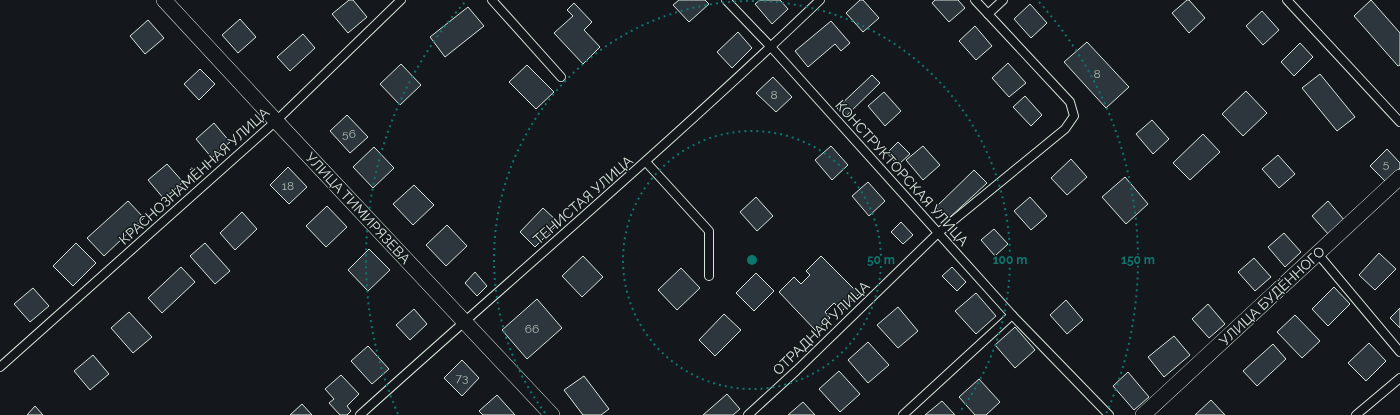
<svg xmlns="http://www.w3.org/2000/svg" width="1400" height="415" font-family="Raleway,sans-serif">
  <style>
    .building { fill: #2c363c; stroke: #d8e6dc }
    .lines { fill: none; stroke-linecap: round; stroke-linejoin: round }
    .service-casing { stroke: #d8e6dc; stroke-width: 10 }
    .minor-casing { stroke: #d8e6dc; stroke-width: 16 }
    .service { stroke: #14181c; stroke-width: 8 }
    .minor { stroke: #14181c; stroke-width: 15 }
    .ring { fill: none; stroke: #0f766e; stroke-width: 2; stroke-dasharray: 2 4 }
    .labels { text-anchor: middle; stroke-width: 3; stroke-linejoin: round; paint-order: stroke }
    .number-label { font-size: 12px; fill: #adbab4 }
    .street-label { font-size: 14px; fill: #d8e6dc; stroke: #14181c }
    .centre { fill: #0f766e; stroke: #14181c; stroke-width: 2 }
    .ring-label { font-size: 12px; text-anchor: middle; font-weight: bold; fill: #0f766e; stroke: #14181c; stroke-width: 3; stroke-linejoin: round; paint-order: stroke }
  </style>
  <rect width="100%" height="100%" fill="#14181c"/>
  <g class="building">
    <path d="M349,0H353L367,17L348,33L332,14Z"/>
    <path d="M679,0H705L709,4L689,22L673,5Z"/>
    <path d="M760,0H780L788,9L772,24L755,4Z"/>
    <path d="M860,0H863L879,18L863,32L846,13Z"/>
    <path d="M935,0H958L965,8L949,22L932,3Z"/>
    <path d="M1187,0H1189L1205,18L1189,33L1172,13Z"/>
    <path d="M1371,0L1400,33V65L1398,66L1354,16Z"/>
    <path d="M574,3L592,22L584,30L600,47L583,64L554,33L573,16L567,10Z"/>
    <path d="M1030,4L1047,23L1031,38L1014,19Z"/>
    <path d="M468,7L484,26L445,57L430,37Z"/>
    <path d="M1262,11L1279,30L1263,45L1246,26Z"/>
    <path d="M240,19L256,37L238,53L222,35Z"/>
    <path d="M148,20L164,38L145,54L130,36Z"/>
    <path d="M831,21L850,43L841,51L835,44L808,67L795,51Z"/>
    <path d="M975,26L992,46L976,60L959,41Z"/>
    <path d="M738,32L752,48L732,68L717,52Z"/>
    <path d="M303,34L315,48L290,71L277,57Z"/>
    <path d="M1087,42L1129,87L1106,108L1064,62Z"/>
    <path d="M1300,43L1313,57L1294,76L1281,62Z"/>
    <path d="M1008,63L1026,83L1009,97L992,78Z"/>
    <path d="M401,64L421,85L400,105L380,84Z"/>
    <path d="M527,65L554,92L536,109L509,82Z"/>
    <path d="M200,69L215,84L199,100L184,84Z"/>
    <path d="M1320,74L1355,117L1337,131L1302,88Z"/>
    <path d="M872,75L880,83L845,117L837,108Z"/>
    <path d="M773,77L792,97L776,112L756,93Z"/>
    <path d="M1246,91L1267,113L1243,136L1222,114Z"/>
    <path d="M884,92L901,111L885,126L868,106Z"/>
    <path d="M1025,96L1042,115L1031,126L1013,107Z"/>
    <path d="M347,115L368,137L350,153L330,131Z"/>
    <path d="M1152,120L1169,139L1153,154L1136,134Z"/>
    <path d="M214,123L230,142L212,158L196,139Z"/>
    <path d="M1203,134L1220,152L1190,180L1173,163Z"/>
    <path d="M898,142L910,154L898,165L887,153Z"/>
    <path d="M831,146L848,165L832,180L815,160Z"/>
    <path d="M923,146L940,165L923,180L906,160Z"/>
    <path d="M374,147L394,168L373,188L353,167Z"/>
    <path d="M1387,149L1400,163V168L1386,182L1370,166Z"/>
    <path d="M1278,155L1295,174L1279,188L1262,169Z"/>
    <path d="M1071,159L1087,177L1067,195L1051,178Z"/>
    <path d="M167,164L183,182L164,199L148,180Z"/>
    <path d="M288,167L307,187L289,204L270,185Z"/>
    <path d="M974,170L987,183L948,219L936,207Z"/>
    <path d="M1125,177L1148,204L1126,224L1102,197Z"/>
    <path d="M868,182L885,201L869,216L852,196Z"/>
    <path d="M414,185L434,205L413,225L393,204Z"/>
    <path d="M756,197L773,216L757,231L740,212Z"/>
    <path d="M1030,197L1047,216L1031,230L1014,211Z"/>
    <path d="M128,201L144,218L104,256L87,238Z"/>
    <path d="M1328,201L1345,221L1329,235L1312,216Z"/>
    <path d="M327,206L347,227L326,247L306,226Z"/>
    <path d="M543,208L559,223L535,247L520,232Z"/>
    <path d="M242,212L257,229L235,250L220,233Z"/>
    <path d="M901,222L913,235L903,244L891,232Z"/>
    <path d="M447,225L467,246L446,266L426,245Z"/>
    <path d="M994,229L1008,244L995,256L981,240Z"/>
    <path d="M1284,233L1301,252L1285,267L1268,247Z"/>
    <path d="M76,243L96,263L73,286L53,266Z"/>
    <path d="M205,243L230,271L215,284L190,256Z"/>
    <path d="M369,249L390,270L368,291L348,270Z"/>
    <path d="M1379,253L1396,269L1375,290L1359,275Z"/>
    <path d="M583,256L603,277L582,297L562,276Z"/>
    <path d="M821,256L859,294L842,311L834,303L825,312L830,318L816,331L779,292L794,277L801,284L810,275L806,271Z"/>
    <path d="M1254,258L1271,277L1255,291L1238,272Z"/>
    <path d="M181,267L195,282L162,313L148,298Z"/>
    <path d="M952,267L966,282L957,291L942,276Z"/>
    <path d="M681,268L700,288L677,310L658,290Z"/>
    <path d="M475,272L487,286L477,296L465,283Z"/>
    <path d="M756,273L774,291L754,311L736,293Z"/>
    <path d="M1334,287L1350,304L1328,326L1312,309Z"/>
    <path d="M33,288L49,306L30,322L14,304Z"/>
    <path d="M976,293L996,316L976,334L955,311Z"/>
    <path d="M537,299L562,328L527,359L502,330Z"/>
    <path d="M1066,300L1083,320L1067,334L1050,315Z"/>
    <path d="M1208,304L1225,324L1209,338L1192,319Z"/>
    <path d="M898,307L918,331L898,348L877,325Z"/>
    <path d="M1400,308V328L1390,318Z"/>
    <path d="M414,309L427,324L410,340L396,325Z"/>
    <path d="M129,312L152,337L133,353L111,328Z"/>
    <path d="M724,314L741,330L715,356L699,340Z"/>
    <path d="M1295,315L1320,341L1302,358L1277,332Z"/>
    <path d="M1015,327L1035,350L1015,368L995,345Z"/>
    <path d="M1174,336L1190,355L1164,377L1148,357Z"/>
    <path d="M868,342L889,365L868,383L848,360Z"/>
    <path d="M1369,343L1386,361L1366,381L1348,363Z"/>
    <path d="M1273,344L1286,359L1257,386L1243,371Z"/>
    <path d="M368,346L389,369L372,384L351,361Z"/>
    <path d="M93,355L109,374L90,390L74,371Z"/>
    <path d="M462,360L479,378L462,396L444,378Z"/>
    <path d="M839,371L860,394L840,412L819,389Z"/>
    <path d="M1128,372L1149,397L1134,410L1113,386Z"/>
    <path d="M341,375L359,394L347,406L351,411L347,415H340L329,403L334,399L325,389Z"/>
    <path d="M584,376L609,409L601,415H583L564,390Z"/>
    <path d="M979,379L1000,402L986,415H975L959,397Z"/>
    <path d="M727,394L740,409L733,415H703Z"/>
    <path d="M497,395L515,415H483L479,411Z"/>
    <path d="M1211,400L1225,415H1195Z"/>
    <path d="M942,401L955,415H925Z"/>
    <path d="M803,402L815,415H788Z"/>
    <path d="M302,404L312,415H290Z"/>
    <path d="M35,406L43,415H27Z"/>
  </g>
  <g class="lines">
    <g class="service-casing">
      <g id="service">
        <path d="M492,0L561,77"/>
        <path d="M726,0L771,47L1012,315L1109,415"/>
        <path d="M1287,0L1400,122"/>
        <path d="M988,14L1003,0"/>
        <path d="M646,162L709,231V276"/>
        <path d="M1318,254L1400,352"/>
        <path d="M0,367L276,121L401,0"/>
        <path d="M360,415C513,277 671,143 820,0"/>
        <path d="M748,415L796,371L938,233L1065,129L1074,116L1070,102L975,0"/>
        <path d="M903,415L1012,315"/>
        <path d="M1356,415L1400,378"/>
      </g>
    </g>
    <g class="minor-casing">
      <g id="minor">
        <path d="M164,0L276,121L552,415"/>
        <path d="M1143,415L1400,177"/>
      </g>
    </g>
    <use href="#service" class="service"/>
    <use href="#minor" class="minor"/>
  </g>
  <g class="ring">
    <circle cx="752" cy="260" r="129"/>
    <path d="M545 413A258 258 0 1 1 959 413"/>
    <path d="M398 414A386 386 0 0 1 465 2M1039 2A386 386 0 0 1 1106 414"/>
  </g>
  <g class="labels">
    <g class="number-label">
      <text x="1097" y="78">8</text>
      <text x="774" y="99">8</text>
      <text x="349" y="138">56</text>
      <text x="1386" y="168">5</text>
      <text x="288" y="190">18</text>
      <text x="532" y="333">66</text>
      <text x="462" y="382">73</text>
    </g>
    <g class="street-label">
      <text transform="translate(902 173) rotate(48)" y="5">КОНСТРУКТОРСКАЯ УЛИЦА</text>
      <text transform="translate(194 176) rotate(-42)" y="5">КРАСНОЗНАМЁННАЯ УЛИЦА</text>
      <text transform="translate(583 200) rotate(-41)" y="5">ТЕНИСТАЯ УЛИЦА</text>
      <text transform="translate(358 208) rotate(47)" y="5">УЛИЦА ТИМИРЯЗЕВА</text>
      <text transform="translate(1272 296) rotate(-43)" y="5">УЛИЦА БУДЁННОГО</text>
      <text transform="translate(821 328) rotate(-44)" y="5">ОТРАДНАЯ УЛИЦА</text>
    </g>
  </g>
  <circle cx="752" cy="260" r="6" class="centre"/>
  <g class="ring-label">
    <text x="881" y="264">50 m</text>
    <text x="1010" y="264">100 m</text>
    <text x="1138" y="264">150 m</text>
  </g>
</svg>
